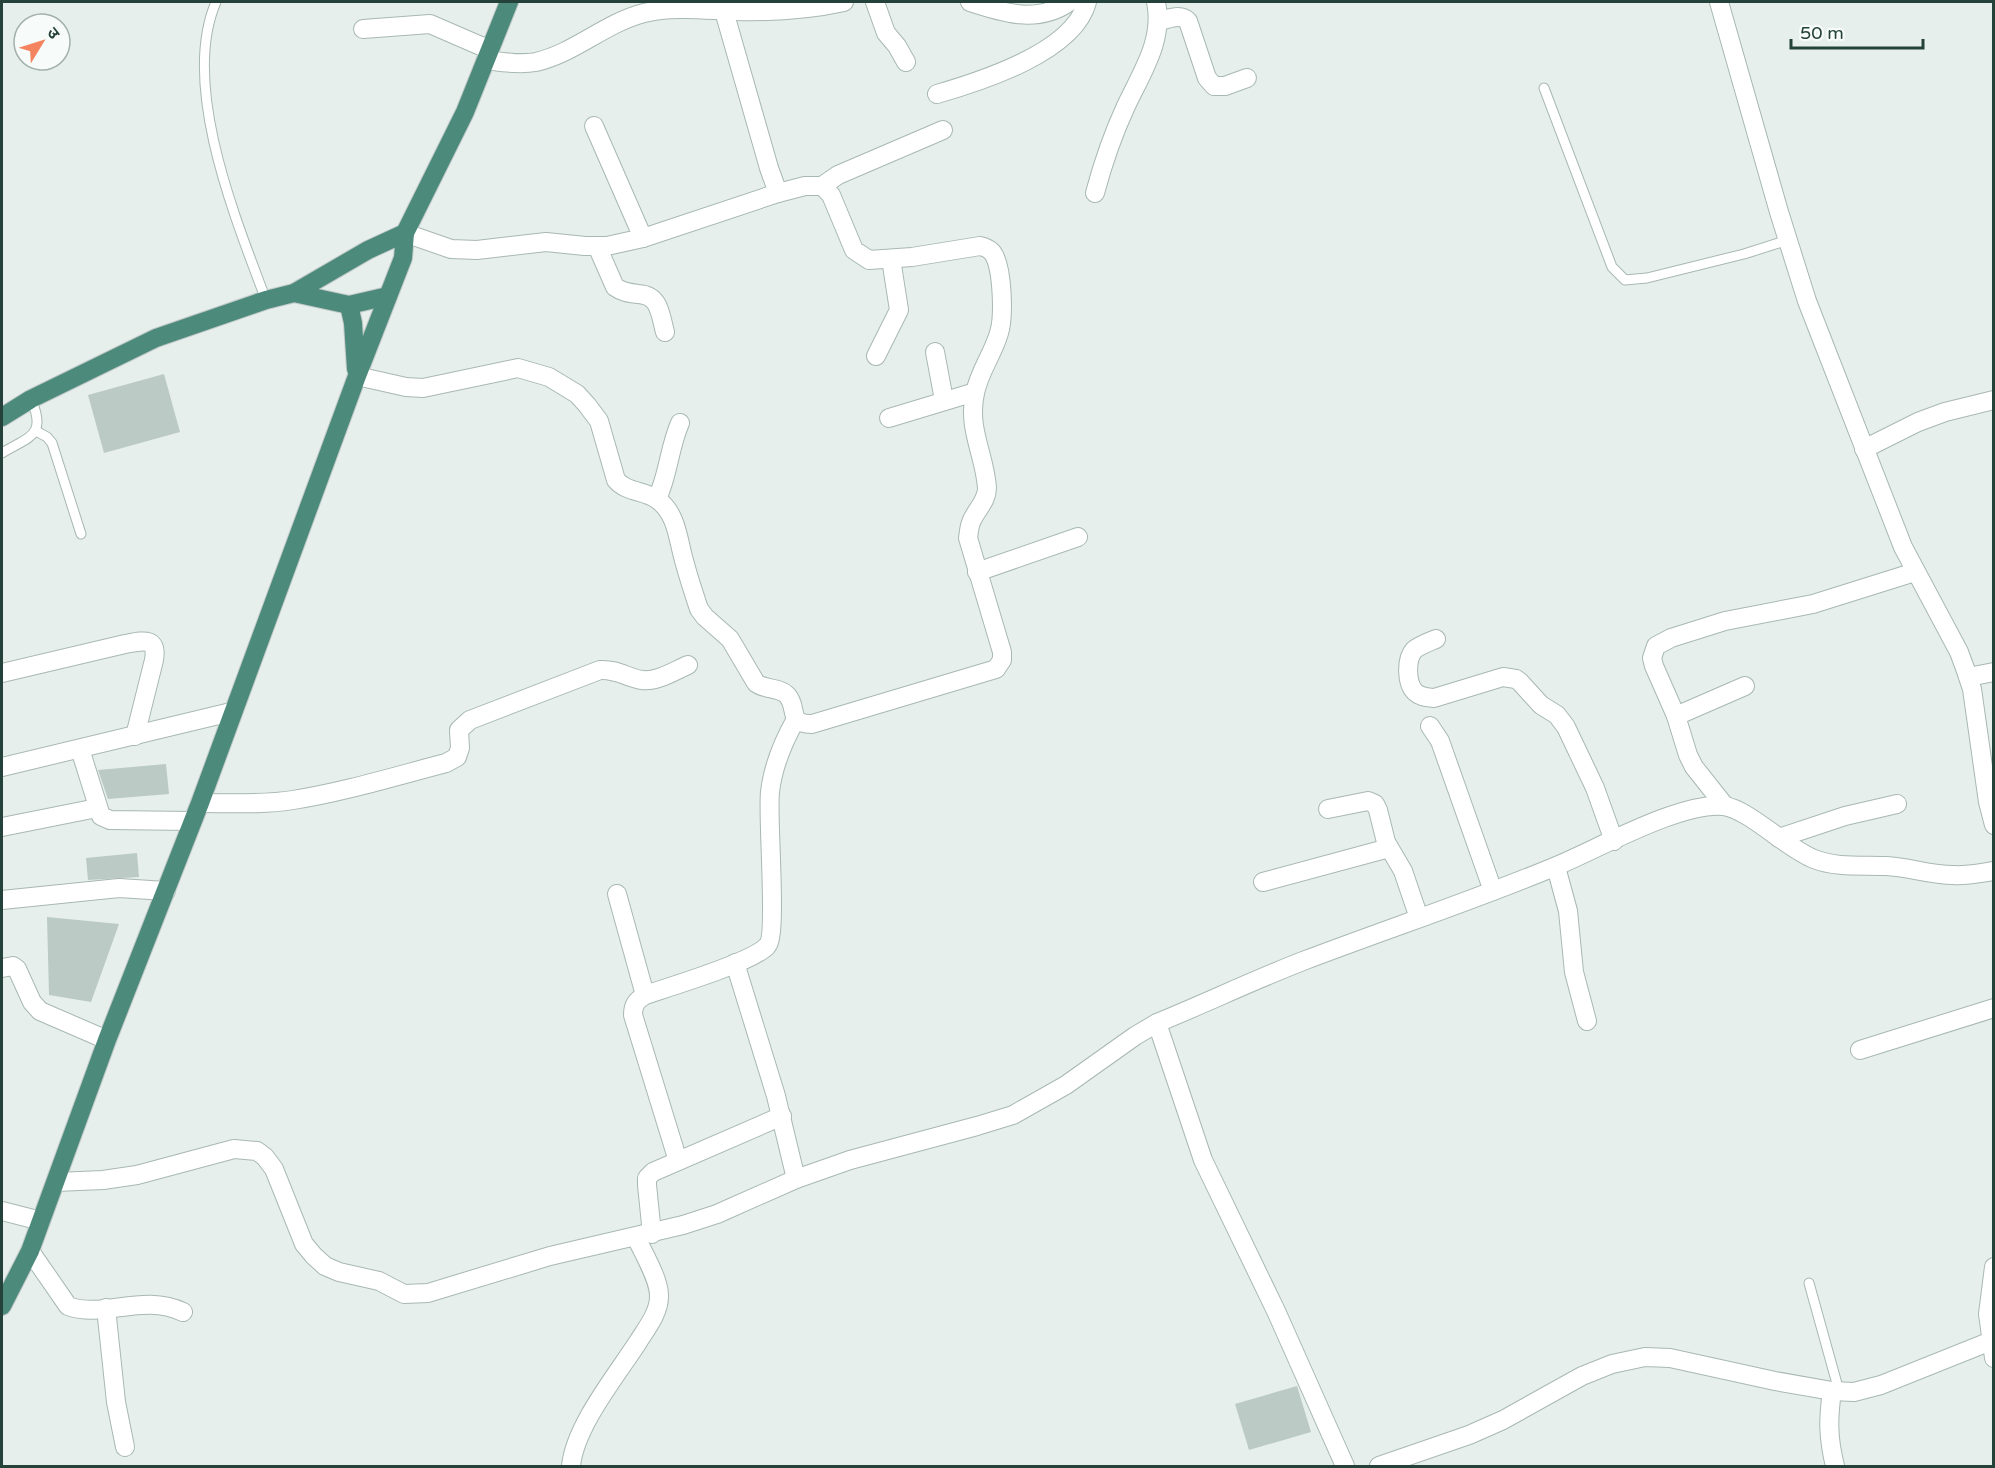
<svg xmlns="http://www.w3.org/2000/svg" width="1995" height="1468" font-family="'Varela Round','Noto Sans Devanagari',sans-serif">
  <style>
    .building { fill: #bbcac4 }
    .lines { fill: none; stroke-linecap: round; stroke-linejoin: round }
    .service-casing { stroke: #a8b8b2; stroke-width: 11 }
    .minor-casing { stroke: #a8b8b2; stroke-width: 20 }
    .trunk-casing { stroke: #c2cac8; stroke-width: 20 }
    .service { stroke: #fff; stroke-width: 9 }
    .minor { stroke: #fff; stroke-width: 18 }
    .trunk { stroke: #4c8a7c; stroke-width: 18 }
  </style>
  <rect width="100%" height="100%" fill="#e6efeb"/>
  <g class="building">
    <path d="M164,374L180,432L104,453L88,395Z"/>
    <path d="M166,764L169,794L108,799L98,770Z"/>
    <path d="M137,853L139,877L88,880L86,858Z"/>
    <path d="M47,917L119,924L91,1002L49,995Z"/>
    <path d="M1297,1386L1311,1432L1249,1450L1235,1404Z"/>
  </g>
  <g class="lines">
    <g class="service-casing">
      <g id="service">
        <path d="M216,2C180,85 236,220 266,300"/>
        <path d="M1544,88L1612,267L1625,280L1647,278L1744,254L1788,240"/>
        <path d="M36,431L47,437L52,443L81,534"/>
        <path d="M2,453C30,436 47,436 31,399"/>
        <path d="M1809,1283L1839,1391"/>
      </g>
    </g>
    <g class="minor-casing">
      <g id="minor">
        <path d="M875,2L886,33L897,46L906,62"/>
        <path d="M970,2C1003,13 1038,24 1069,2"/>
        <path d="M1719,2L1779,212L1807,301L1903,547L1959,652L1966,671L1972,689L1988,802L1994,825"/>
        <path d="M724,11L769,168L778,193"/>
        <path d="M1159,21C1169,19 1180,13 1188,21L1207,78L1214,86H1225L1247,78"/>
        <path d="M363,29L430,24L490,50"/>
        <path d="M486,60C503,62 519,65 536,62C575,53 605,23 644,13C673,6 705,10 735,11C771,12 808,10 844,2"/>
        <path d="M937,94C982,81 1074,52 1087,2"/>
        <path d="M594,126L643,238"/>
        <path d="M822,186L838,175L943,130"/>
        <path d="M1095,193C1103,163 1113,134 1126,106C1142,72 1164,40 1156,2"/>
        <path d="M597,246L615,287C622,292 629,293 638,294C660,295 660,314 665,332"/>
        <path d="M935,352L944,400"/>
        <path d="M876,356L899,310L891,259"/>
        <path d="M357,376L406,387L423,388L518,368L549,377L577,394L587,405L599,421L616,480C627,493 645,490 658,500C678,515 678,542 685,564C689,579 694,594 699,609L705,617L730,639L756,683C765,690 779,687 787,695C799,708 786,724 812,724L996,669L1002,660V652L968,538C969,532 969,526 972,520C977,509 987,501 987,488C985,455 967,429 975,393C979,372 993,354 999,333C1004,317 1003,266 992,252C988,248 985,247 980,246L912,257L869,260L854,250L831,195L822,186H805L778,193L643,238L607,246H585L546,242L477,250L451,249L405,233"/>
        <path d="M889,418L975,392"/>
        <path d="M1864,449L1918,422L1945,412L1994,400"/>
        <path d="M657,499C669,473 669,448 680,423"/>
        <path d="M977,572L1078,537"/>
        <path d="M1436,639C1429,642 1420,645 1414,650C1406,659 1406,683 1415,692C1420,697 1427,697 1434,698L1503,677L1516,679L1520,682L1541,705L1557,715L1566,727L1595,788L1614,841"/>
        <path d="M2,673L125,644C142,641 158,636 154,660L135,736"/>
        <path d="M1968,677L1994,672"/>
        <path d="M1676,716L1745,686"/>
        <path d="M1430,726L1440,741L1493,891"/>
        <path d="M80,749L101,816L110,820L192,821"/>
        <path d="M2,767L231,712"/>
        <path d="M200,803C230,803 262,805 293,800C344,792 396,776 446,763L457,757L460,748L459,730L470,720L600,670C618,669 627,678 642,680C657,682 674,671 688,665"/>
        <path d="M1725,806L1694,767L1688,755L1676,716L1654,666L1652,658L1656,646L1671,638L1725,621L1813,604L1915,572"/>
        <path d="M1328,809L1368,801L1375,804L1378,810L1386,842L1403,871L1419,918"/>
        <path d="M2,827L97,808"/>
        <path d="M1779,838L1845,816L1897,804"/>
        <path d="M1556,867L1568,911L1574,972L1587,1021"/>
        <path d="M1263,882L1389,848"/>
        <path d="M617,894L645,995"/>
        <path d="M2,900L119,888L166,891"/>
        <path d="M735,963L776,1096L796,1179"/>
        <path d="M2,968L13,966L17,969L32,1002L40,1011L107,1040"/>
        <path d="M1157,1023L1203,1160L1276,1311L1345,1466"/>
        <path d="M1860,1050L1994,1008"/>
        <path d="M678,1161L633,1015C633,1005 636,1001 645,995C669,987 753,962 767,946C778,935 767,818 770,792C773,766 783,742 796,719"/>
        <path d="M56,1182L103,1180L137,1175L234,1149L257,1151L265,1157L274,1169L304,1244L314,1256L325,1266L339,1272L379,1281L404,1294L428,1293L550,1256L683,1225L717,1214L796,1179L850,1160L977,1126L1013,1115L1066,1085L1135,1036L1157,1023C1206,1003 1254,980 1303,961C1387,929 1472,901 1554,867C1596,850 1681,801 1724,806C1750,810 1786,848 1814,859C1837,868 1861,865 1886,866C1909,867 1930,875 1953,875C1966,876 1980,873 1994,871"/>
        <path d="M2,1211L41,1221"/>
        <path d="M652,1234L647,1185V1178L653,1172L782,1116"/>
        <path d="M30,1251L68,1306C103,1319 143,1293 183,1312"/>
        <path d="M1994,1267L1988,1314L1994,1358"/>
        <path d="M106,1308L116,1402L125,1447"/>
        <path d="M1832,1391C1828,1419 1828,1438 1835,1466"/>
        <path d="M571,1466C575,1426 616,1376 638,1342C646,1329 659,1313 659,1297C660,1280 643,1253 636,1237"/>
        <path d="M1379,1466L1469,1435L1503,1420L1582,1376L1612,1364L1645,1357L1670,1358L1775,1381L1832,1391L1854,1392L1881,1385L1991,1341"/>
      </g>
    </g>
    <g class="trunk-casing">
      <g id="trunk">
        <path d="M294,293L349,305L388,296"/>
        <path d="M349,305L353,323L356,369"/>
        <path d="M2,417L31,399L156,338L266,300L294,293L368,250L405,233"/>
        <path d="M2,1306L30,1251L107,1040L200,803L357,376L403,258L405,233L465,112L509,2"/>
      </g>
    </g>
    <use href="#service" class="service"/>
    <use href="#minor" class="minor"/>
    <use href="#trunk" class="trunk"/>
  </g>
  <rect width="1995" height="1468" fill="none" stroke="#24423a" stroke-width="6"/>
  <g transform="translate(42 42) rotate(52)"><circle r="28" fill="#f7fbf9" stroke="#a3b1ad" stroke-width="1.5"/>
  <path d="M0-4.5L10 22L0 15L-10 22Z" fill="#f4845f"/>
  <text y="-9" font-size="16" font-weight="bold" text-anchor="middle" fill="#24423a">उ</text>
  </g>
  <path d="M1791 39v9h132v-9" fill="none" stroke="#24423a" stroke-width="3"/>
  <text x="1800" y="39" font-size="18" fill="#24423a" stroke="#f7fbf9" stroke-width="4.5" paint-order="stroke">50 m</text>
</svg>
